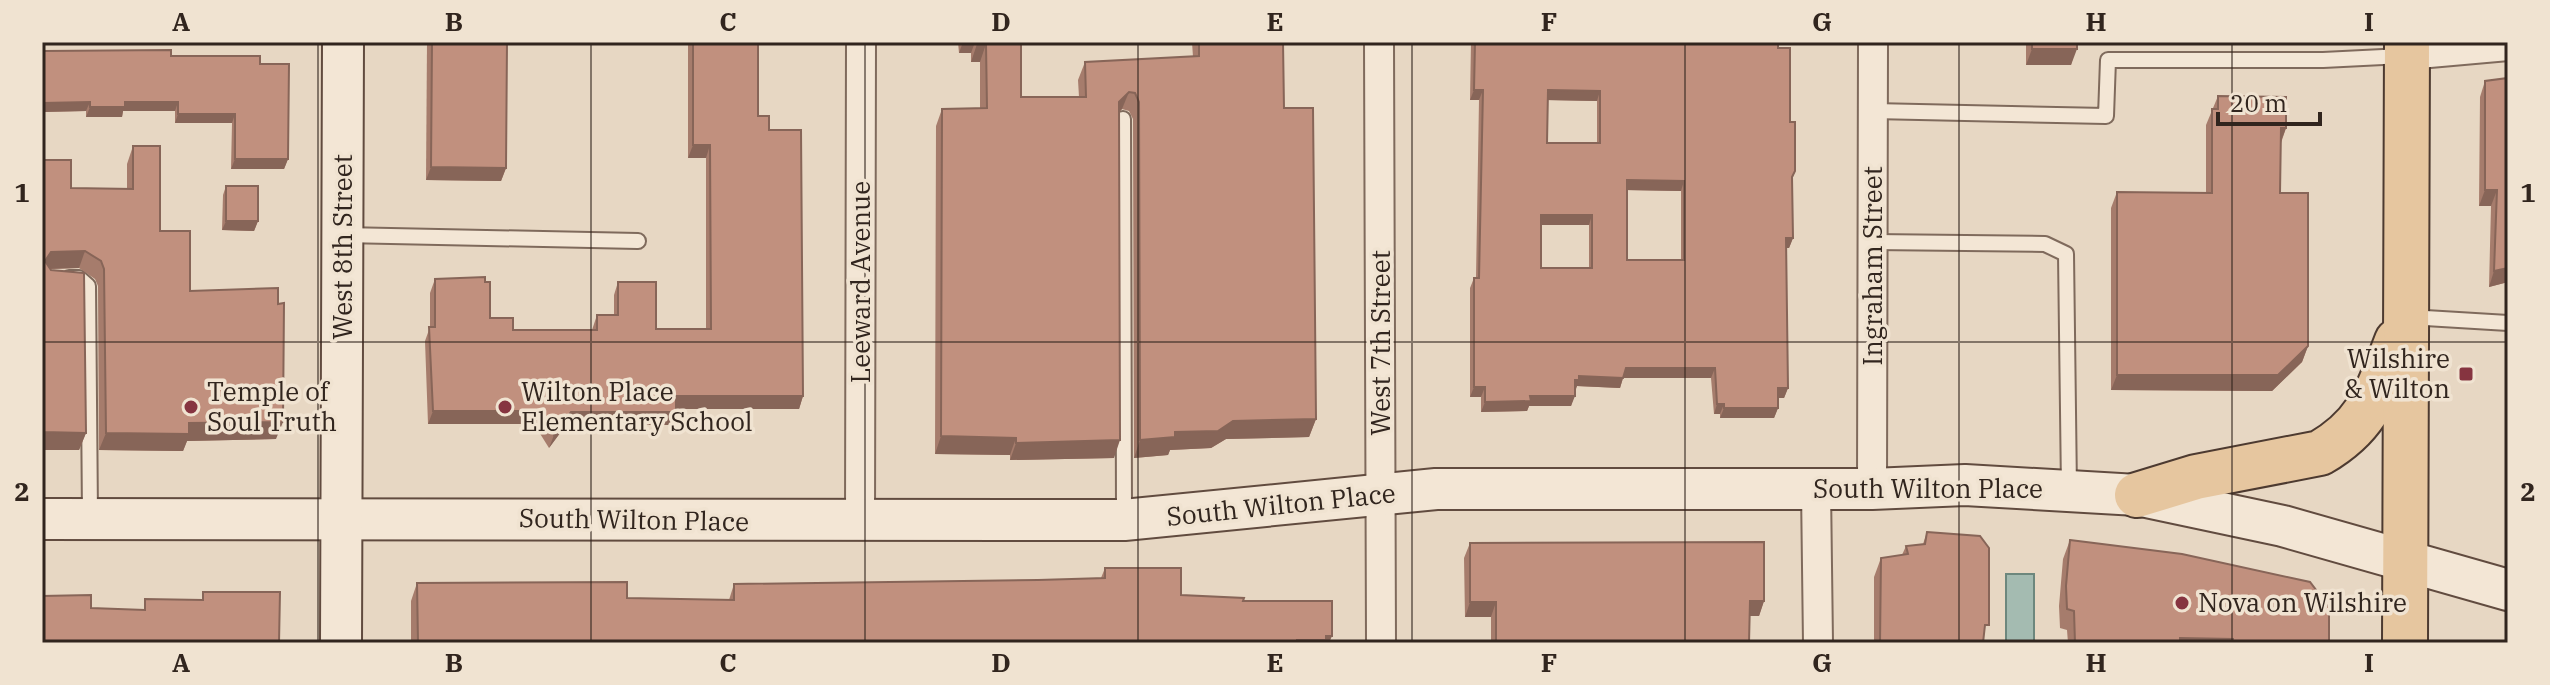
<svg xmlns="http://www.w3.org/2000/svg" width="2550" height="685" font-family="'IBM Plex Serif',serif">
  <style>
    .water { fill: #a4bbb1; stroke: #6d877d; stroke-width: 2 }
    .lines { fill: none; stroke-linecap: round; stroke-linejoin: round }
    .lane-casing { stroke: #7f6a5c; stroke-width: 18 }
    .street-casing { stroke: #7f6a5c; stroke-width: 32 }
    .secondary-casing { stroke: #614b3f; stroke-width: 44 }
    .primary-casing { stroke: #4d3a30; stroke-width: 48 }
    .lane { stroke: #f3e6d5; stroke-width: 14 }
    .street { stroke: #f3e6d5; stroke-width: 28 }
    .secondary { stroke: #f3e6d5; stroke-width: 40 }
    .primary { stroke: #e6c69f; stroke-width: 44 }
    .wall { fill: #a67c6c; fill-rule: evenodd }
    .shaded-wall { fill: #876558 }
    .building { fill: #c1907e; stroke: #876558; stroke-width: 2; fill-rule: evenodd }
    .grid { fill: none; stroke: #31251e; stroke-width: 2; stroke-opacity: 0.55 }
    .poi-dot { fill: #863440; stroke: #f0e3d1; stroke-width: 3 }
    .labels { text-anchor: middle; stroke-width: 7; stroke-linejoin: round; paint-order: stroke }
    .street-label { font-size: 26px; fill: #31251e; stroke: #f0e3d1 }
    .poi-label { font-size: 26px; fill: #31251e; stroke: #f0e3d1; text-anchor: start }
    .neatline { fill: none; stroke: #31251e; stroke-width: 3 }
    .grid-label { font-size: 26px; text-anchor: middle; font-weight: bold; fill: #31251e }
  </style>
  <rect width="100%" height="100%" fill="#e7d7c3"/>
  <rect class="water" x="2006" y="574" width="28" height="69"/>
  <g class="lines">
    <g class="lane-casing">
      <g id="lane">
        <path d="M1873,111L2106,116L2108,60H2323L2403,56"/>
        <path d="M1123,119L1124,516"/>
        <path d="M343,235L638,241"/>
        <path d="M1873,242L2045,244L2066,254L2069,489"/>
        <path d="M69,278H79L88,286L90,515"/>
        <path d="M2409,317L2508,323"/>
      </g>
    </g>
    <g class="street-casing">
      <g id="street">
        <path d="M1379,42L1381,643"/>
        <path d="M2407,55L2508,46"/>
        <path d="M1816,489L1818,643"/>
        <path d="M1872,489L1873,42"/>
        <path d="M860,522L861,42"/>
      </g>
    </g>
    <g class="secondary-casing">
      <g id="secondary">
        <path d="M42,519L1124,520L1436,489H1872L1965,485L2137,495L2283,526L2508,590"/>
        <path d="M341,643L343,42"/>
      </g>
    </g>
    <g class="primary-casing">
      <g id="primary">
        <path d="M2137,495L2196,477L2320,453C2370,424 2377,392 2397,341"/>
        <path d="M2405,643L2407,42"/>
      </g>
    </g>
    <use href="#lane" class="lane"/>
    <use href="#street" class="street"/>
    <use href="#secondary" class="secondary"/>
    <use href="#primary" class="primary"/>
  </g>
  <g class="wall">
    <path d="M427,42H507L506,168L501,181L426,180Z"/>
    <path d="M688,42H758V116L769,130L803,396L799,409H676L671,425H566L549,448L534,424H428L425,341L430,327V293L435,279L490,318L513,330H592L597,315H614V295L618,282L656,329H706V158H688Z"/>
    <path d="M958,42H1021V97H1079L1078,80L1085,62L1193,57L1192,42H1283L1284,108L1316,419L1309,437L1226,439L1211,448L1170,450L1168,455L1134,458L1133,119L1129,111L1122,109L1119,112L1114,458L1010,460V455L935,454L936,126L942,109L980,108V62H971V53H959Z"/>
    <path d="M1471,42H1778V48L1790,122L1795,171L1792,180L1793,238L1789,248H1786L1788,388L1784,398H1778V408L1774,418H1720V414H1714L1711,378H1623L1620,388L1577,386L1571,406H1529L1527,411L1481,412V397H1470V288L1474,278H1476L1479,100H1470ZM1548,100L1597,101V143H1547ZM1627,190L1681,191V260H1627ZM1541,225H1589V268H1541Z"/>
    <path d="M2026,42H2077L2071,65H2026Z"/>
    <path d="M171,56L260,64L288,159L284,169H231L232,123H175V111H123L122,117H86V111L42,112Z"/>
    <path d="M2508,78V282L2489,287L2491,206H2479L2480,97L2485,81Z"/>
    <path d="M2218,96L2286,128L2281,143L2280,193L2308,346L2302,362L2272,391L2111,390V208L2117,192L2206,193V125Z"/>
    <path d="M133,146L160,231L190,291L276,439L187,441L183,451L99,450L98,286L95,279L79,268L51,269L86,433L79,450H42V161L71,188L127,189V164Z"/>
    <path d="M226,186L258,221L254,231L222,230L223,195Z"/>
    <path d="M1927,532L1983,640V643H1874V577L1881,558L1902,555L1906,546L1923,544Z"/>
    <path d="M2070,540L2329,643H2068L2067,630L2060,628L2059,606L2063,559Z"/>
    <path d="M1470,543L1764,601L1759,616H1749V643H1491V617H1465L1464,558Z"/>
    <path d="M1105,568L1181,595L1243,601L1329,643H411V601L417,583L627,598L729,600L734,584L1038,580L1101,578Z"/>
  </g>
  <g class="shaded-wall">
    <path d="M963,42H975L971,53H959Z"/>
    <path d="M1948,42H1991L1948,44Z"/>
    <path d="M977,44H986L980,62H971Z"/>
    <path d="M2032,49H2077L2071,65H2026Z"/>
    <path d="M1474,90H1483L1479,100H1470Z"/>
    <path d="M1548,90L1600,91L1597,101L1544,100Z"/>
    <path d="M1129,92L1122,109L1113,119L1119,102Z"/>
    <path d="M90,102L86,111L42,112V103Z"/>
    <path d="M125,102H178L175,111H123L122,117H86L90,107Z"/>
    <path d="M178,114H235L232,123H175Z"/>
    <path d="M2281,128H2286L2280,144Z"/>
    <path d="M693,145H710L706,158H688Z"/>
    <path d="M235,159H288L284,169H231Z"/>
    <path d="M431,167L506,168L501,181L426,180Z"/>
    <path d="M1627,180L1684,181L1681,191L1623,190Z"/>
    <path d="M2485,190H2497L2491,206H2479Z"/>
    <path d="M1541,215H1592L1589,225H1537Z"/>
    <path d="M226,221H258L254,231L222,230Z"/>
    <path d="M1786,238H1793L1789,248H1783Z"/>
    <path d="M85,251L79,268L45,269V261L51,252Z"/>
    <path d="M2508,268V282L2489,287L2494,271Z"/>
    <path d="M2308,346L2302,362L2272,391L2111,390L2117,375Z"/>
    <path d="M1626,368H1715L1711,378H1623L1620,388L1577,386L1575,390V380L1579,376Z"/>
    <path d="M1474,387H1485L1481,397H1470Z"/>
    <path d="M1778,388H1788L1784,398H1774Z"/>
    <path d="M676,396H803L799,409H671Z"/>
    <path d="M1530,396H1575L1571,406H1529L1527,411L1481,412L1485,402Z"/>
    <path d="M1717,404H1724L1720,414H1714Z"/>
    <path d="M1724,408H1778L1774,418H1720Z"/>
    <path d="M433,411H539L534,424H428Z"/>
    <path d="M571,412H676L671,425H566L549,448L554,435Z"/>
    <path d="M1316,419L1309,437L1226,439L1211,448L1170,450L1168,455L1134,458L1140,440L1175,432L1233,421Z"/>
    <path d="M283,422L276,439L187,441L183,451L99,450L106,433L189,423Z"/>
    <path d="M42,432L86,433L79,450H42Z"/>
    <path d="M941,436L1016,438L1010,455L935,454Z"/>
    <path d="M1120,440L1114,458L1010,460L1016,443Z"/>
    <path d="M1750,601H1764L1759,616H1744Z"/>
    <path d="M1470,602H1496L1491,617H1465Z"/>
    <path d="M1326,636H1332L1329,643H1296L1297,640Z"/>
    <path d="M2180,638L2233,639L2232,643H2178Z"/>
  </g>
  <g class="building">
    <path d="M432,42H507L506,168L431,167Z"/>
    <path d="M693,42H758V116H769V130H801L803,396H676V412H571L554,435L539,411H433L429,327H435V279L485,277V282H490V318H513V330H597V315H618V282H656V329H711L710,145H693Z"/>
    <path d="M977,42H1021V97H1086L1085,62L1199,56V42H1283L1284,108H1313L1316,419L1233,421L1218,431L1175,432V437L1140,440L1139,102L1135,93L1129,92L1119,102L1120,440L1016,443V438L941,436L942,109L987,108L986,44H977Z"/>
    <path d="M1475,42H1778V48H1790V122H1795V171L1792,177L1793,238H1786L1788,388H1778V408H1724V404H1717L1715,368H1626L1623,378L1579,376V380H1575V396H1530L1531,401L1485,402V387H1474V278H1479L1483,90H1474ZM1548,90L1600,91V143H1547ZM1627,180L1684,181V260H1627ZM1541,215H1592V268H1541Z"/>
    <rect x="2032" y="42" width="45" height="7"/>
    <path d="M171,50V56H260V64H289L288,159H235V114H178V102H125V107H90V102L42,103V51Z"/>
    <path d="M2508,78V268L2494,271L2497,190H2485V81Z"/>
    <path d="M2218,96L2286,97V128H2281L2280,193H2308V346L2278,375H2117V192L2212,193V109H2218Z"/>
    <path d="M133,146H160V231H190V291L278,288V304L284,303L283,422L189,423V434L106,433L104,269L101,261L85,251L51,252L45,261L51,270L84,273L86,433L42,432V160H71V188L133,189Z"/>
    <rect x="226" y="186" width="32" height="35"/>
    <path d="M1927,532L1980,536L1989,548V625H1985L1983,643H1880L1881,558L1908,554L1906,546L1925,544Z"/>
    <path d="M2070,540L2182,554L2310,582L2329,607V643H2233V639L2180,638V643H2075L2074,611L2067,609L2066,586Z"/>
    <path d="M1764,542V601H1750L1749,643H1496V602H1470V543Z"/>
    <path d="M1105,568H1181V595L1244,598L1243,601H1332V636H1326V640H1297V643H418L417,583L627,582V598L734,600V584L1038,580L1105,578Z"/>
    <path d="M203,592H280L279,643H42V596L91,595V608L145,610V599L203,600Z"/>
  </g>
  <path class="grid" d="M318,42V643M591,42V643M865,42V643M1138,42V643M1412,42V643M1685,42V643M1959,42V643M2232,42V643M42,342H2508"/>
  <g class="poi-dot">
    <rect x="2458" y="366" width="16" height="16" rx="4"/>
    <circle cx="191" cy="407" r="8"/>
    <circle cx="505" cy="407" r="8"/>
    <circle cx="2182" cy="603" r="8"/>
  </g>
  <g class="labels">
    <g class="street-label">
      <text transform="translate(343 247) rotate(-90)" y="9">West 8th Street</text>
      <text transform="translate(1873 266) rotate(-90)" y="9">Ingraham Street</text>
      <text transform="translate(861 282) rotate(-90)" y="9">Leeward Avenue</text>
      <text transform="translate(1381 343) rotate(-90)" y="9">West 7th Street</text>
      <text x="1928" y="498">South Wilton Place</text>
      <text transform="translate(1281 505) rotate(-6)" y="9">South Wilton Place</text>
      <text transform="translate(634 520) rotate(1)" y="9">South Wilton Place</text>
    </g>
    <g class="poi-label">
      <text x="2450" y="368" text-anchor="end">Wilshire<tspan x="2450" dy="30">&amp; Wilton</tspan></text>
      <text x="207" y="401">Temple of<tspan x="207" dy="30">Soul Truth</tspan></text>
      <text x="521" y="401">Wilton Place<tspan x="521" dy="30">Elementary School</tspan></text>
      <text x="2198" y="612">Nova on Wilshire</text>
    </g>
  </g>
  <rect width="2550" height="685" fill="none" stroke="#f0e3d1" stroke-width="88"/>
  <path d="M2218 112v12h102v-12" fill="none" stroke="#31251e" stroke-width="4"/>
  <text x="2230" y="112" font-size="24" fill="#31251e" stroke="#f0e3d1" stroke-width="6" paint-order="stroke">20 m</text>
  <rect x="44" y="44" width="2462" height="597" class="neatline"/>
  <g class="grid-label">
    <text x="181" y="31">A</text>
    <text x="454" y="31">B</text>
    <text x="728" y="31">C</text>
    <text x="1001" y="31">D</text>
    <text x="1275" y="31">E</text>
    <text x="1549" y="31">F</text>
    <text x="1822" y="31">G</text>
    <text x="2096" y="31">H</text>
    <text x="2369" y="31">I</text>
    <text x="22" y="202">1</text>
    <text x="2528" y="202">1</text>
    <text x="22" y="501">2</text>
    <text x="2528" y="501">2</text>
    <text x="181" y="672">A</text>
    <text x="454" y="672">B</text>
    <text x="728" y="672">C</text>
    <text x="1001" y="672">D</text>
    <text x="1275" y="672">E</text>
    <text x="1549" y="672">F</text>
    <text x="1822" y="672">G</text>
    <text x="2096" y="672">H</text>
    <text x="2369" y="672">I</text>
  </g>
</svg>
